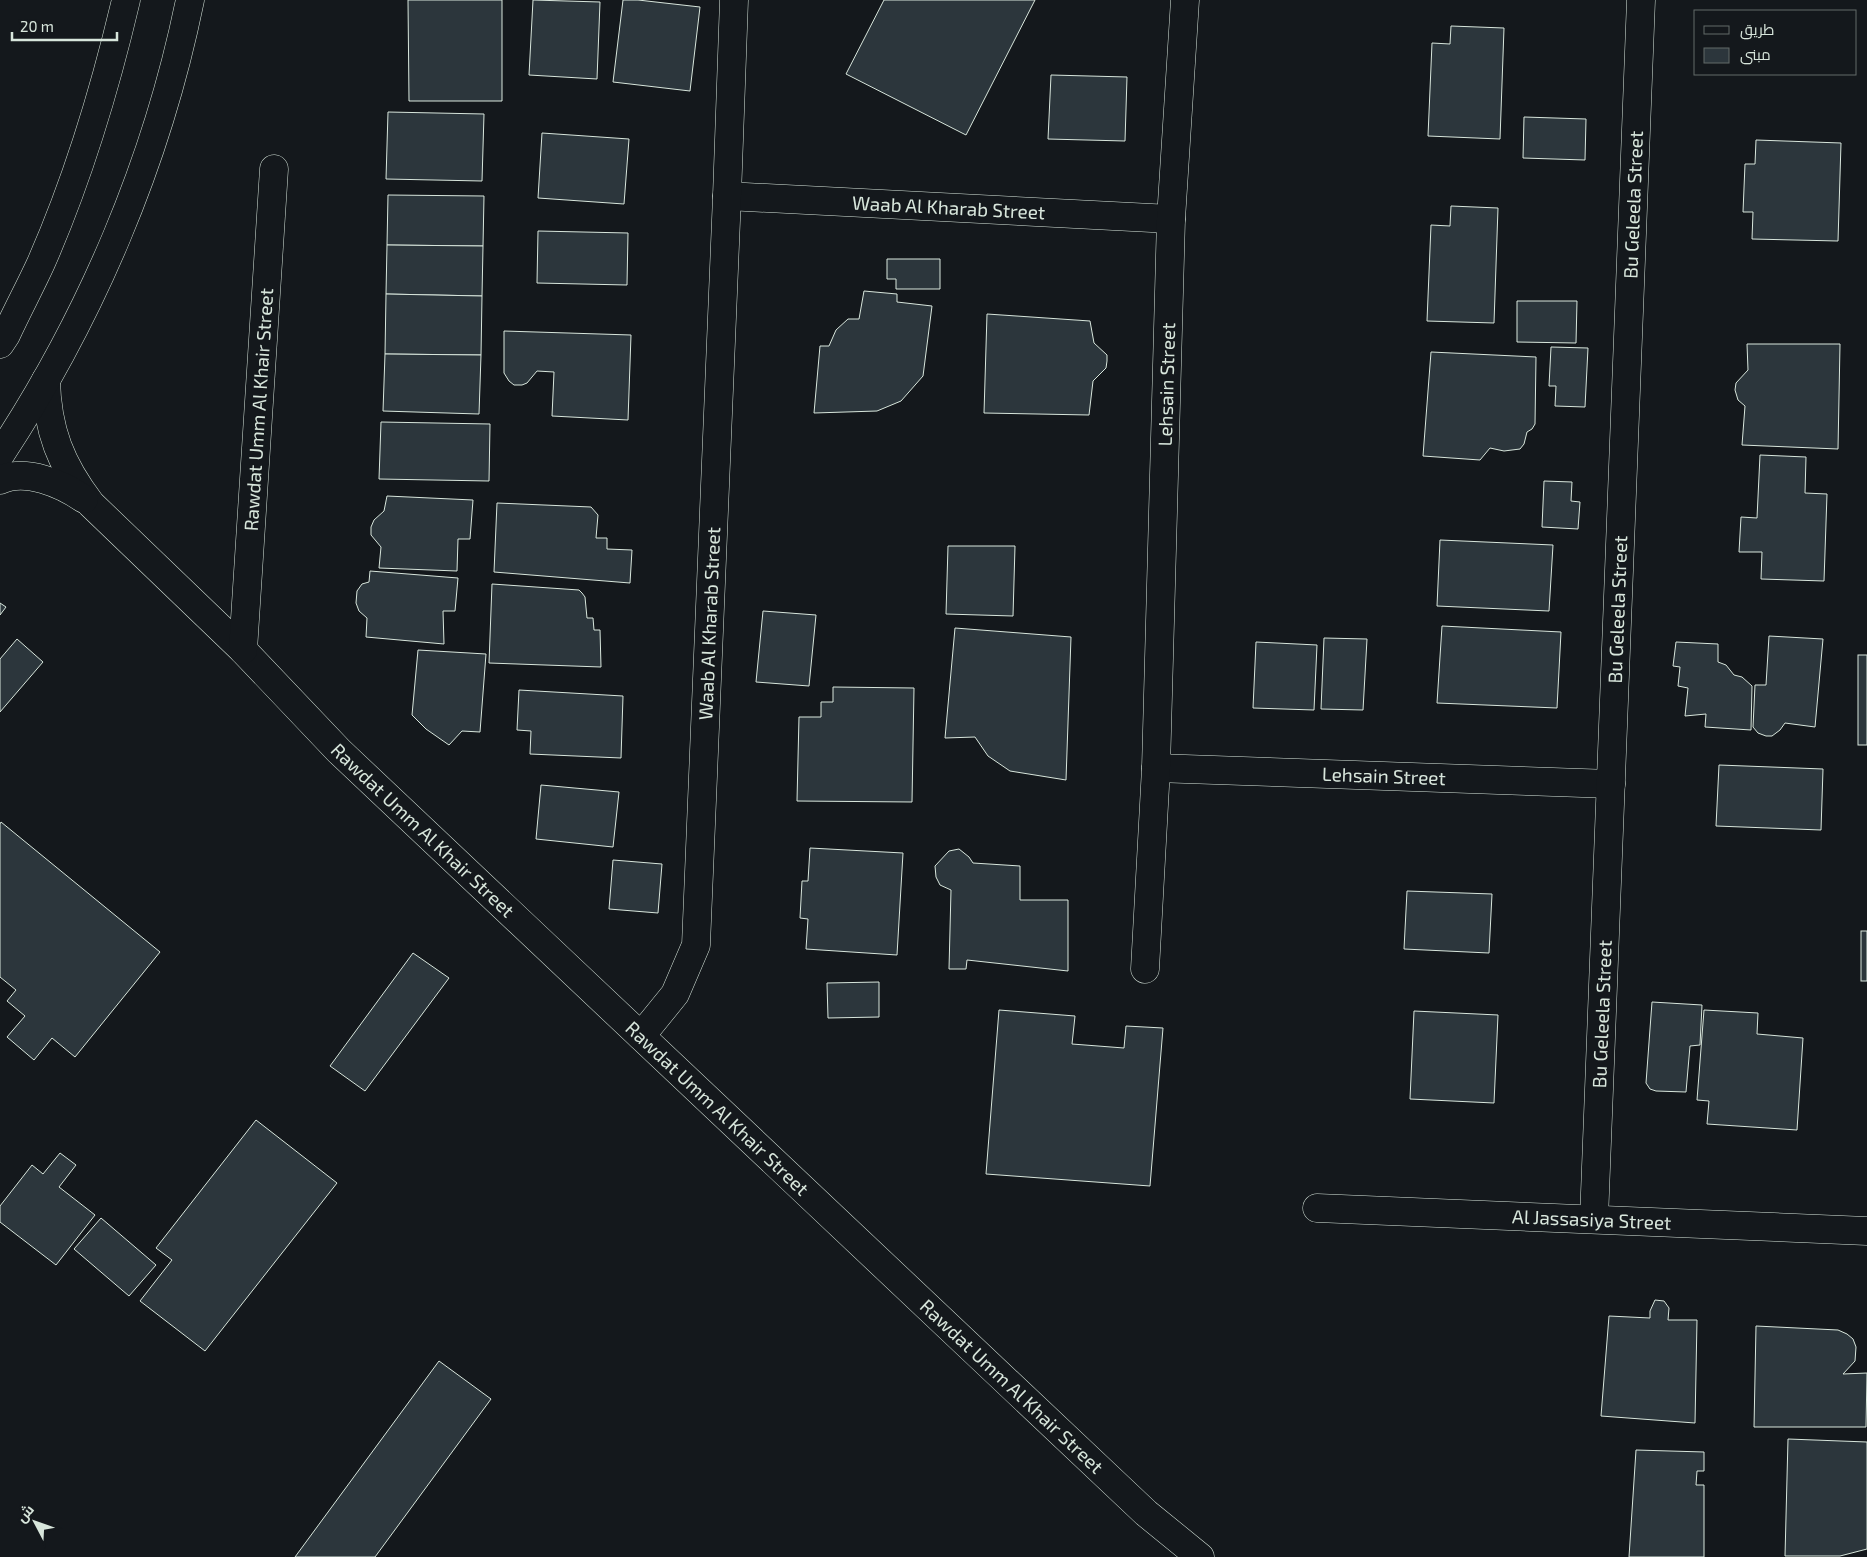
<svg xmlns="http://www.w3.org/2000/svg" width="1867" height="1557" font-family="'Exo 2',Cairo,sans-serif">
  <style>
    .building { fill: #2c363c; stroke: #d8e6dc }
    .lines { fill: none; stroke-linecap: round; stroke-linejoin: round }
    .street-casing { stroke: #d8e6dc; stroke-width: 29 }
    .street { stroke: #14181c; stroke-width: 28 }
    .labels { text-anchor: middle; stroke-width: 4; stroke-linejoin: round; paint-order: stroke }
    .street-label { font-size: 19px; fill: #d8e6dc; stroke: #14181c }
  </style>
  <rect width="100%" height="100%" fill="#14181c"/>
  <g class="building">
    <path d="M408,0H502V101H409Z"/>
    <path d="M533,0L600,2L597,79L529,75Z"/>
    <path d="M623,0H638L700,7L690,91L613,82Z"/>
    <path d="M884,0H1035L966,135L846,74Z"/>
    <path d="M1451,26L1504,28L1500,139L1428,136L1432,43L1450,44Z"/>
    <path d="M1051,75L1127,77L1125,141L1048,139Z"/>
    <path d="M388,112L484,114L482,181L386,179Z"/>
    <path d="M1524,117L1586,119L1585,160L1523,158Z"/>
    <path d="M542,133L629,139L624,204L538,198Z"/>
    <path d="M1756,140L1841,143L1838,241L1752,239L1753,212H1743L1745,164H1755Z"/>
    <path d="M388,195L484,196L483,246L387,245Z"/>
    <path d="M1451,206L1498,208L1494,323L1427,321L1431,225L1450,226Z"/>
    <path d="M538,231L628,233L627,285L537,283Z"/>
    <path d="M387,245L483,246L482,296L386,294Z"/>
    <path d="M887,259H940V289H896V279H887Z"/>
    <path d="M864,291L897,294V302L932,306L923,376L901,401L877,411L814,413L820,346H829L836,330L848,319H859Z"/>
    <path d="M386,294L482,296L481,355L385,354Z"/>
    <path d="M1517,301H1577L1576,343L1517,342Z"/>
    <path d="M987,314L1090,321L1094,343L1107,355V361L1106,368L1093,381L1089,415L984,413Z"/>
    <path d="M504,331L631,335L628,420L552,416L554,372L537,371L527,383L522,385H514L509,381L504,373Z"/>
    <path d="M1747,344H1840L1838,449L1742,445L1745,406L1738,400L1735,390L1736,383L1748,370Z"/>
    <path d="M1551,347L1588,348L1585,407L1555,406L1556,386H1549Z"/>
    <path d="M1431,352L1536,357L1535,424L1532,429L1527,432L1524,444L1520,449L1504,451L1490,448L1480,460L1423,456Z"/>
    <path d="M385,354L481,355L479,414L383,411Z"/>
    <path d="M381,422L490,424L489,481L379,479Z"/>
    <path d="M1760,455L1806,457L1805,493L1827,494L1824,581L1761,579L1762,552H1739L1741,517L1757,518Z"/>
    <path d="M1544,481L1572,482L1571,501L1580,502L1578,529L1542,527Z"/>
    <path d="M387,496L473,500L470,539H458L457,571L379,568L381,547L371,535V527L374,520L384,511Z"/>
    <path d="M497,503L591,507L598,515L596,538H607V549L632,550L630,583L494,572Z"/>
    <path d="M1440,540L1553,545L1549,611L1437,606Z"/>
    <path d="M948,546H1015L1013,616L946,614Z"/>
    <path d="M370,571L458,578L455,611H443L444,644L366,637L367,618L359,611L356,603L357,591L362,584L369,582Z"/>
    <path d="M492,584L579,590L582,593L585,597L587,618H593L594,630H600L601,667L489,663Z"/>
    <path d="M0,603L6,607L0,615Z"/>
    <path d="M763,611L816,615L809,686L756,682Z"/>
    <path d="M1442,626L1561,632L1557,708L1437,703Z"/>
    <path d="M955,628L1071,637L1066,780L1010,771L988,756L975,737L945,738Z"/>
    <path d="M1769,636L1823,639L1815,727L1785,723L1780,730L1772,736H1766L1758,733L1753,727L1755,685H1766Z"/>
    <path d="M1324,638L1367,639L1363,710L1321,709Z"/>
    <path d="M17,639L43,662L0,712V659Z"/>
    <path d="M1256,642L1317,645L1314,710L1253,708Z"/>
    <path d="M1676,642L1718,644V662L1726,665L1734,675L1742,677L1752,686L1751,730L1705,727L1706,714L1685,716L1688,688L1678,686L1680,667L1673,666Z"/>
    <path d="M418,650L486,654L480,732L462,731L449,745L426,729L412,715Z"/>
    <rect x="1858" y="655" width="9" height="90"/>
    <path d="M833,687L914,688L912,802L797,801L799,717H821V702H833Z"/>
    <path d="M519,690L623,696L621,758L530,754L531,731L517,730Z"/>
    <path d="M1719,765L1823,769L1821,830L1716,826Z"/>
    <path d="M541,785L619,792L613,847L536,839Z"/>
    <path d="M1,822L160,952L75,1057L52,1038L34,1060L7,1037L25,1016L7,1001L16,990L0,977V824Z"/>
    <path d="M810,848L903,853L897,955L806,949L808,919L800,918L802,881H808Z"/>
    <path d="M959,849L969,857L973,863L1020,866V900H1068V971L967,960L966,969H949L951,890L940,885L936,877L935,866L949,851Z"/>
    <path d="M613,860L662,864L658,913L609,909Z"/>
    <path d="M1407,891L1492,894L1489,953L1404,949Z"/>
    <rect x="1861" y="931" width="6" height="50"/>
    <path d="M413,953L449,978L365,1091L330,1066Z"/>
    <path d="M879,982V1017L828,1018L827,983Z"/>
    <path d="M1652,1002L1702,1005L1700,1045L1690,1046L1686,1092L1656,1091L1650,1089L1646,1083Z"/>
    <path d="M999,1010L1075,1016L1072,1044L1124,1048L1126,1026L1163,1028L1150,1186L986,1174Z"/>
    <path d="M1704,1010L1758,1013L1757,1034L1803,1038L1797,1130L1707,1124L1709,1101L1697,1100Z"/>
    <path d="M1414,1011L1498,1015L1494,1103L1410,1099Z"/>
    <path d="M256,1120L337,1183L205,1351L140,1301L172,1260L156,1248Z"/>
    <path d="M60,1153L76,1165L59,1187L95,1215L56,1265L0,1222V1206L32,1165L43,1174Z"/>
    <path d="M101,1218L156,1265L129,1296L74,1249Z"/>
    <path d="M1655,1300L1664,1301L1669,1308L1668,1320H1697L1695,1423L1601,1416L1609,1316L1650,1318V1311Z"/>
    <path d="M1756,1326L1838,1330L1847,1334L1853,1339L1856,1347L1855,1361L1843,1374L1867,1373L1866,1427H1754Z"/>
    <path d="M439,1361L491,1399L375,1557H295Z"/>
    <path d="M1788,1439L1867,1442V1549L1840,1556H1785Z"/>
    <path d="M1636,1450L1704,1452V1471H1697L1696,1485H1704V1557H1629Z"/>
  </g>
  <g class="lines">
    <g class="street-casing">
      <g id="street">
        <path id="s1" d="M727,196L1171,219"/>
        <path d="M0,344L6,335C17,311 30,287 41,263C78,179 105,89 126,0"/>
        <path id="s2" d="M46,380C47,430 61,465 91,504L243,650L339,751L1146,1513L1200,1557"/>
        <path d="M0,455C91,317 157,162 190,0"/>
        <path d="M0,480C26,468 62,484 84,499"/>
        <path id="s3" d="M243,650L274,169"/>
        <path id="s4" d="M1156,768L1611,784"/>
        <path id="s5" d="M1145,969L1156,768L1171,219L1185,0"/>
        <path id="s6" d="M641,1036L675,994L696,945L727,196L734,0"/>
        <path id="s7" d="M1317,1208L1867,1231"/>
        <path id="s8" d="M1594,1219L1641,0"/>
      </g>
    </g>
    <use href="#street" class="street"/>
  </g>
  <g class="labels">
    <g class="street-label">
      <text dy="7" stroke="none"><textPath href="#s8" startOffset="1015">Bu Geleela Street</textPath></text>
      <text dy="7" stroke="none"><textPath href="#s1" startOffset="222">Waab Al Kharab Street</textPath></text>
      <text dy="7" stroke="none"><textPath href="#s5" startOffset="585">Lehsain Street</textPath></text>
      <text dy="7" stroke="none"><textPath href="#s3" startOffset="241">Rawdat Umm Al Khair Street</textPath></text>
      <text dy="7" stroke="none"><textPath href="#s8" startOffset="610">Bu Geleela Street</textPath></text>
      <text dy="7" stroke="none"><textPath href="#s6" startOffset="429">Waab Al Kharab Street</textPath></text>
      <text dy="7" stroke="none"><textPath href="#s4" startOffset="228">Lehsain Street</textPath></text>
      <text dy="7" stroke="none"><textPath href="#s2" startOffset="600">Rawdat Umm Al Khair Street</textPath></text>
      <text dy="7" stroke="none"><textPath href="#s8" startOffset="205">Bu Geleela Street</textPath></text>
      <text dy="7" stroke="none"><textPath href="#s2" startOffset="1005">Rawdat Umm Al Khair Street</textPath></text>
      <text dy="7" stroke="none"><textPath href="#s7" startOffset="275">Al Jassasiya Street</textPath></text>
      <text dy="7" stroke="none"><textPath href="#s2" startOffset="1410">Rawdat Umm Al Khair Street</textPath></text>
    </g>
  </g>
  <rect x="1694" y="10" width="162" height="65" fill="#14181c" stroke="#626a69"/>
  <rect x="1704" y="26" width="25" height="8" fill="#14181c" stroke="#626a69"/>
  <text x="1740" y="35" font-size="15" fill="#d8e6dc">طريق</text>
  <rect x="1704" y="48" width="25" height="15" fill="#2c363c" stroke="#626a69"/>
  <text x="1740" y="60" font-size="15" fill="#d8e6dc">مبنى</text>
  <g transform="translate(35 1522) rotate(311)" stroke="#14181c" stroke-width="4" paint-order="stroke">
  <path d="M0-4L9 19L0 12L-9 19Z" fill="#d8e6dc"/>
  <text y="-8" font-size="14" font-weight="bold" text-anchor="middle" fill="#d8e6dc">ش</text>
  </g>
  <path d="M12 32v8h105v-8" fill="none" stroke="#d8e6dc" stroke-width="2.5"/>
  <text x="20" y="32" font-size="15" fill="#d8e6dc" stroke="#14181c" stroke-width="4" paint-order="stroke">20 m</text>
</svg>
